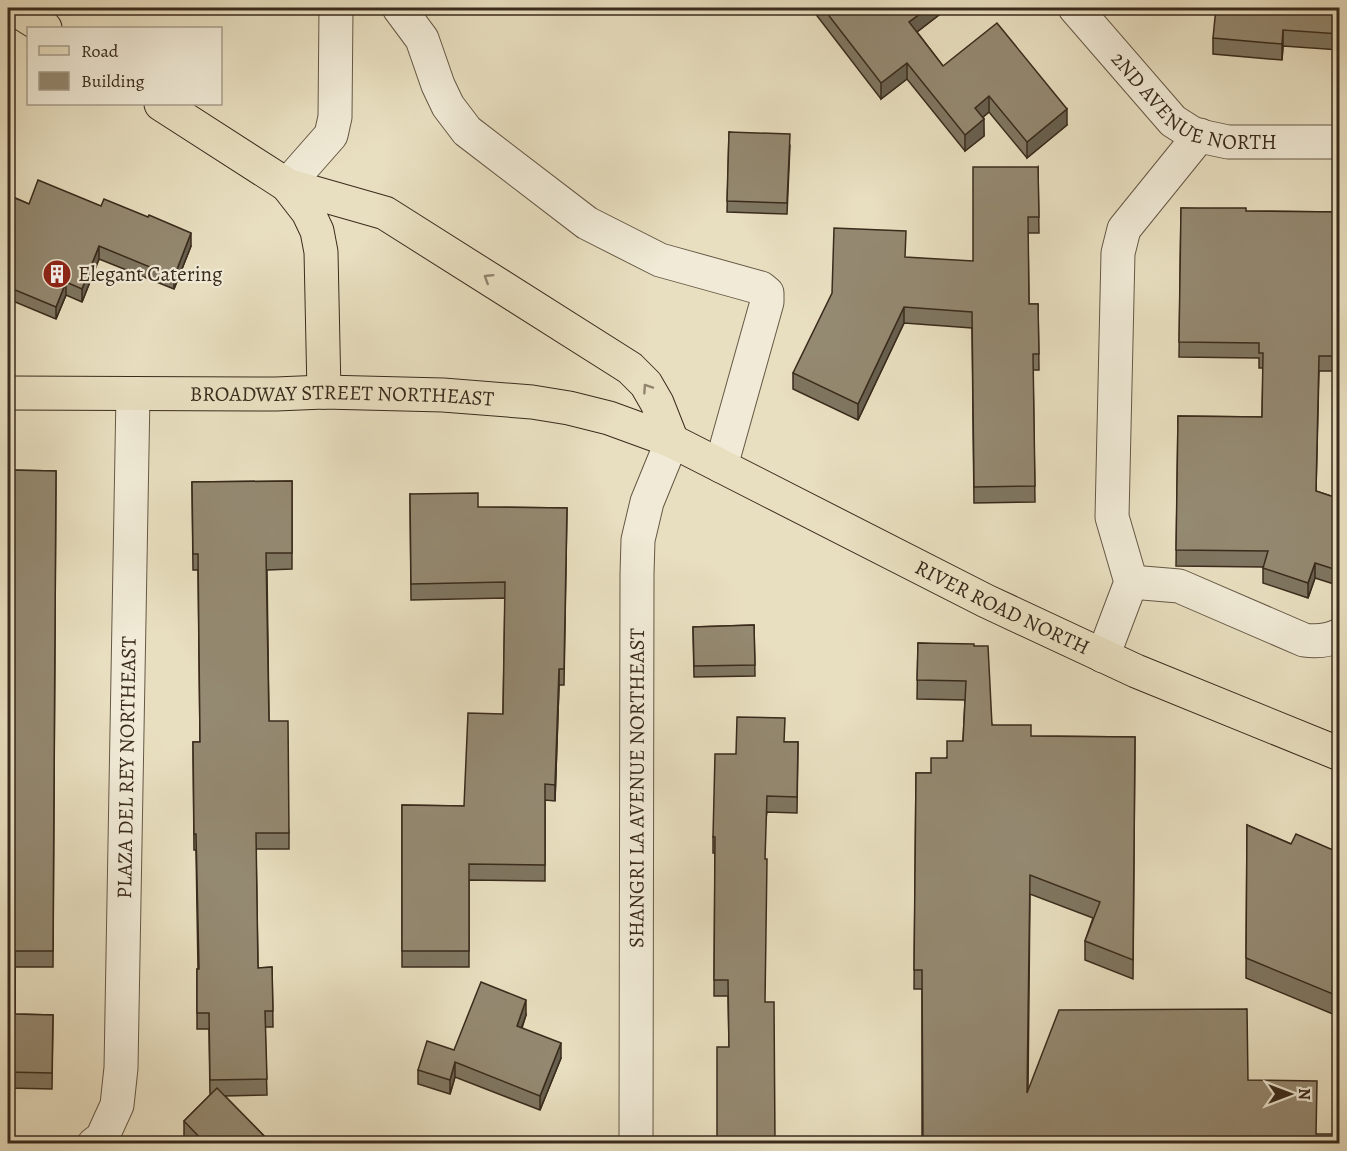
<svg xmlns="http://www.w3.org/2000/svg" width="1347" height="1151" font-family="Alegreya,serif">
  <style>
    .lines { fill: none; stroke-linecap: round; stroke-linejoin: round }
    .minor-casing { stroke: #665845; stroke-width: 35 }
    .major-casing { stroke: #3a2b1c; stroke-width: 35 }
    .minor { stroke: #f0ead6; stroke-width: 33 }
    .major { stroke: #e8dfc0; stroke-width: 33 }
    .wall { fill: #7f7661; stroke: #3a2b1c; stroke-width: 1.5 }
    .shaded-wall { fill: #68604f; stroke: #3a2b1c; stroke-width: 1.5 }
    .building { fill: #948971; stroke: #3a2b1c; stroke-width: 1.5 }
    .oneway { stroke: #91856e }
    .labels { text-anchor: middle; stroke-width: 4.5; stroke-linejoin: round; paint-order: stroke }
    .street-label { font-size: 21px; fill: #3a2b1c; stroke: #f0ead6 }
    .poi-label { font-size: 21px; fill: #3a2b1c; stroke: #f0ead6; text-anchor: start }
  </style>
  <rect width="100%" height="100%" fill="#e8dfc0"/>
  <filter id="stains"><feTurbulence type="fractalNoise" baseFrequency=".00333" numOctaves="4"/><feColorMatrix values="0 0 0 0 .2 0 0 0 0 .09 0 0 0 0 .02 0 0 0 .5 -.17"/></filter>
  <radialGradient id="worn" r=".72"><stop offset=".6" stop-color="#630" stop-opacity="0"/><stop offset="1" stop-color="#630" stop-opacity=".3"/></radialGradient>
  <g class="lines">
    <g class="minor-casing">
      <g id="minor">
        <path d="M399,8L422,39L438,85L448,106L467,131L587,223L660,260L761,288L767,293V302L721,466"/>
        <path id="s1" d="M1075,8L1173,121L1195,135L1228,142H1340"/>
        <path d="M287,185L331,135L335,117L336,8"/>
        <path d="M1131,582L1179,586L1304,640C1317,642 1328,641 1340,635"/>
        <path d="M1103,656L1131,582L1112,517L1118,253L1124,229L1200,135"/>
        <path id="s2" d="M94,1144L102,1138L117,1105L121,1068L133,394"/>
        <path id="s3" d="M636,1144L637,574L638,540L647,502L672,441"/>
      </g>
    </g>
    <g class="major-casing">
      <g id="major">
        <path d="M13,8L45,28"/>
        <path d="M161,104L287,185L385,213L630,368L646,384L657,403L672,441"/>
        <path d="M287,185L308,212L317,231L321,252L324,392"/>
        <path id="s4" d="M8,393L276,394L324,392L443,395L532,402L569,408L609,418L672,441L986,601L1136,671L1340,754"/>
      </g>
    </g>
    <use href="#minor" class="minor"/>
    <use href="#major" class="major"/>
  </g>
  <g class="wall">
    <path d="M811,8H948L917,32L943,66L1067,125L1027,158L989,112L983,117L984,136L965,151L907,79L881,99Z"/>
    <path d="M1340,8V50L1283,46L1282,60L1213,54V38Z"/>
    <path d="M729,132L790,145L787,214L727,212Z"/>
    <path d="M1038,167L1039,233H1028L1029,304H1038L1039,370H1033L1035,502L974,503L972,328L904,323L858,420L793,389V373L973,261Z"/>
    <path d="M8,195L29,204L101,206L191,246L174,289L99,259L82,302L66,295L56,319L8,299Z"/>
    <path d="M1181,208L1246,211L1340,212V371H1319L1316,491L1340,499V586L1315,578L1308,598L1263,583V567L1176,566L1178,416L1262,417L1263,368H1259V358L1179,357Z"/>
    <path d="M8,470L56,471L53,967H15V1014L53,1015L52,1089L8,1088Z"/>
    <path d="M292,481V569L267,570L269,721L289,833V849H256L258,968L272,967L273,1027H265L267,1095L225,1096L271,1143H190L184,1137V1121L210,1095L209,1029H197V969H198L196,850H194L193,742H200L198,570H193L192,482Z"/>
    <path d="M410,494L478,507L567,508L564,685H559L555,801L545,800V881L469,880V967H402V805L464,806L503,714L505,598L411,600Z"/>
    <path d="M754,625L755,676L694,677L693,627Z"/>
    <path d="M918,643L974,646L992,725L1031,736L1135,737L1133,979L1085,960V941L1093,918L1030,894L1028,1093L1247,1009L922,1143V989H914L916,773H931L963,741L965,700L917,699Z"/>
    <path d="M785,742H798L797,813L767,812L729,1047L728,996H714L715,853H713V837L736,754Z"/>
    <path d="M1247,825L1291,844L1340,853V1017L1246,978Z"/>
    <path d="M526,1015L522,1028L561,1058L540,1110L455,1077L450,1094L418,1084V1070L454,1050Z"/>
  </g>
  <g class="shaded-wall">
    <path d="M928,8H948L909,38V22Z"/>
    <path d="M1283,30V46L1282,60V44Z"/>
    <path d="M907,63V79L881,99V83Z"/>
    <path d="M989,96V112L975,124V108Z"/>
    <path d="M1067,109V125L1027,158V142Z"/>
    <path d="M984,119V136L965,151V135Z"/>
    <path d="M191,233V246L174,289V277Z"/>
    <path d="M99,246V259L82,302V289Z"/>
    <path d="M66,282V295L56,319V307Z"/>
    <path d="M904,307V323L858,420V404Z"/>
    <path d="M1315,563V578L1308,598V583Z"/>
    <path d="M559,669V685L555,801V785Z"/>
    <path d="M526,1000V1015L517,1040V1026Z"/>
    <path d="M561,1043V1058L540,1110V1096Z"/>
    <path d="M455,1062V1077L450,1094V1080Z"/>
  </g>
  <g class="building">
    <path d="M823,8H928L909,22L943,66L997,23L1067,109L1027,142L989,96L975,108L984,119L965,135L907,63L881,83Z"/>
    <path d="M1216,8H1340V34L1283,30L1282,44L1213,38Z"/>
    <path d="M729,132L790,134L787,203L727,201Z"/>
    <path d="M973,167H1038L1039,217H1028L1029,304H1038L1039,354H1033L1035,486L974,487L972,312L904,307L858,404L793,373L832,293L834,228L906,231L905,257L973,261Z"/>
    <path d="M38,180L101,206L104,199L148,217L149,215L191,233L174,277L99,246L82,289L66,282L56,307L8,287V195L29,204Z"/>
    <path d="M1181,208H1246V211L1340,212V356H1319L1316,491L1340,499V571L1315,563L1308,583L1263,568L1268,551L1176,550L1178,416L1262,417L1263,353H1259V343L1179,342Z"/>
    <path d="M8,470L56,471L53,951H15V1014L53,1015L52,1073L8,1072Z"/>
    <path d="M292,481V553H266L269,721H288L289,833H256L258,968L272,967L273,1011H265L267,1079L210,1080L209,1013H197V969H199L196,834H194L193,742H200L198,554H193L192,482Z"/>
    <path d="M478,493V507L567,508L564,669H559L555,785L545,784V865L469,864V951H402V805L464,806L468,713L503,714L505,582L411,584L410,494Z"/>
    <path d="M754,625L755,665L694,666L693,627Z"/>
    <path d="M918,643L974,644V646H988L992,725H1031V736L1135,737L1133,960L1085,941L1100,902L1030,875L1027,1093L1059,1010L1247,1009L1248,1080L1317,1081L1316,1134H1340V1143H923L922,970H914L916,773H931V758H947V741H963L966,681L917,680Z"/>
    <path d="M737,717L785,718L784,742H798L797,797L767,796L765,859H767L765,1002H774L775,1143H717V1047H729L728,980H714L715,837H713L715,754H736Z"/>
    <path d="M1247,825L1291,844L1296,834L1340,853V997L1246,958Z"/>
    <path d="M481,982L526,1000L517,1026L561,1043L540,1096L455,1062L450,1080L418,1070L427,1041L454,1050Z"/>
    <path d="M217,1088L271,1143H205L184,1121Z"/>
  </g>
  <defs><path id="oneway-chevron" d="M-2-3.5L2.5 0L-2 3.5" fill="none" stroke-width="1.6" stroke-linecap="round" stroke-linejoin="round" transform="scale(1.5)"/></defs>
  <g class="oneway">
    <use href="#oneway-chevron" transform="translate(488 278) rotate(-148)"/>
    <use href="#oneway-chevron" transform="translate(647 388) rotate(-124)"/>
  </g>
  <defs>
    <g id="building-disc" transform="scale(1.5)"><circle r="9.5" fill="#8f2418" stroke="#f0ead6"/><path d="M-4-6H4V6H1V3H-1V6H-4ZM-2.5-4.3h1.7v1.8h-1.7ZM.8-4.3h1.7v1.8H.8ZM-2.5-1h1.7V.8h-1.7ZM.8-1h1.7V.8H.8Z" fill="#fff"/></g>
  </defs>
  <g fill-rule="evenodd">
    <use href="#building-disc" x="57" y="274"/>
  </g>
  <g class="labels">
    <g class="street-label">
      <text dy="7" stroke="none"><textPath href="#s1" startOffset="160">2ND AVENUE NORTH</textPath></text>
      <text dy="7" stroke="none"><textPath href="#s4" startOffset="334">BROADWAY STREET NORTHEAST</textPath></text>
      <text dy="7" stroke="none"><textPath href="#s4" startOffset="1040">RIVER ROAD NORTH</textPath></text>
      <text dy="7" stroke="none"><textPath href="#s2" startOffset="384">PLAZA DEL REY NORTHEAST</textPath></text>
      <text dy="7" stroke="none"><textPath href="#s3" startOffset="356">SHANGRI LA AVENUE NORTHEAST</textPath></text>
    </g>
    <g class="poi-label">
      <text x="78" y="281">Elegant Catering</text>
    </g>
  </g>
  <rect width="1347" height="1151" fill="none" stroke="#e8dfc0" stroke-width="30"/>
  <rect x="9" y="9" width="1329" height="1133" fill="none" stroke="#3a2b1c" stroke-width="3"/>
  <rect x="15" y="15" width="1317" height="1121" fill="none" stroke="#3a2b1c" stroke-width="1.5"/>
  <rect x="27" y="27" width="195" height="78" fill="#f0ead6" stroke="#a79e8c" stroke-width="1.5"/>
  <rect x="39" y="46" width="30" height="9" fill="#e8dfc0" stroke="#a79e8c" stroke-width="1.5"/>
  <text x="81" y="57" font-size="18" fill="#3a2b1c">Road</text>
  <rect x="39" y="72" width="30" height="18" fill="#948971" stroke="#a79e8c" stroke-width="1.5"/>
  <text x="81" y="87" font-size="18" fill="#3a2b1c">Building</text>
  <g transform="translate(1290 1094) rotate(90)" stroke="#f0ead6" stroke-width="4.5" paint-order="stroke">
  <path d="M0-4.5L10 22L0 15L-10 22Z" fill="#3a2b1c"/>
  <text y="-9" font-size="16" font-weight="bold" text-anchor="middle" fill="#3a2b1c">N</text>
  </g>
  <rect width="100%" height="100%" filter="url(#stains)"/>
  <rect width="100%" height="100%" fill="url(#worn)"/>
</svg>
